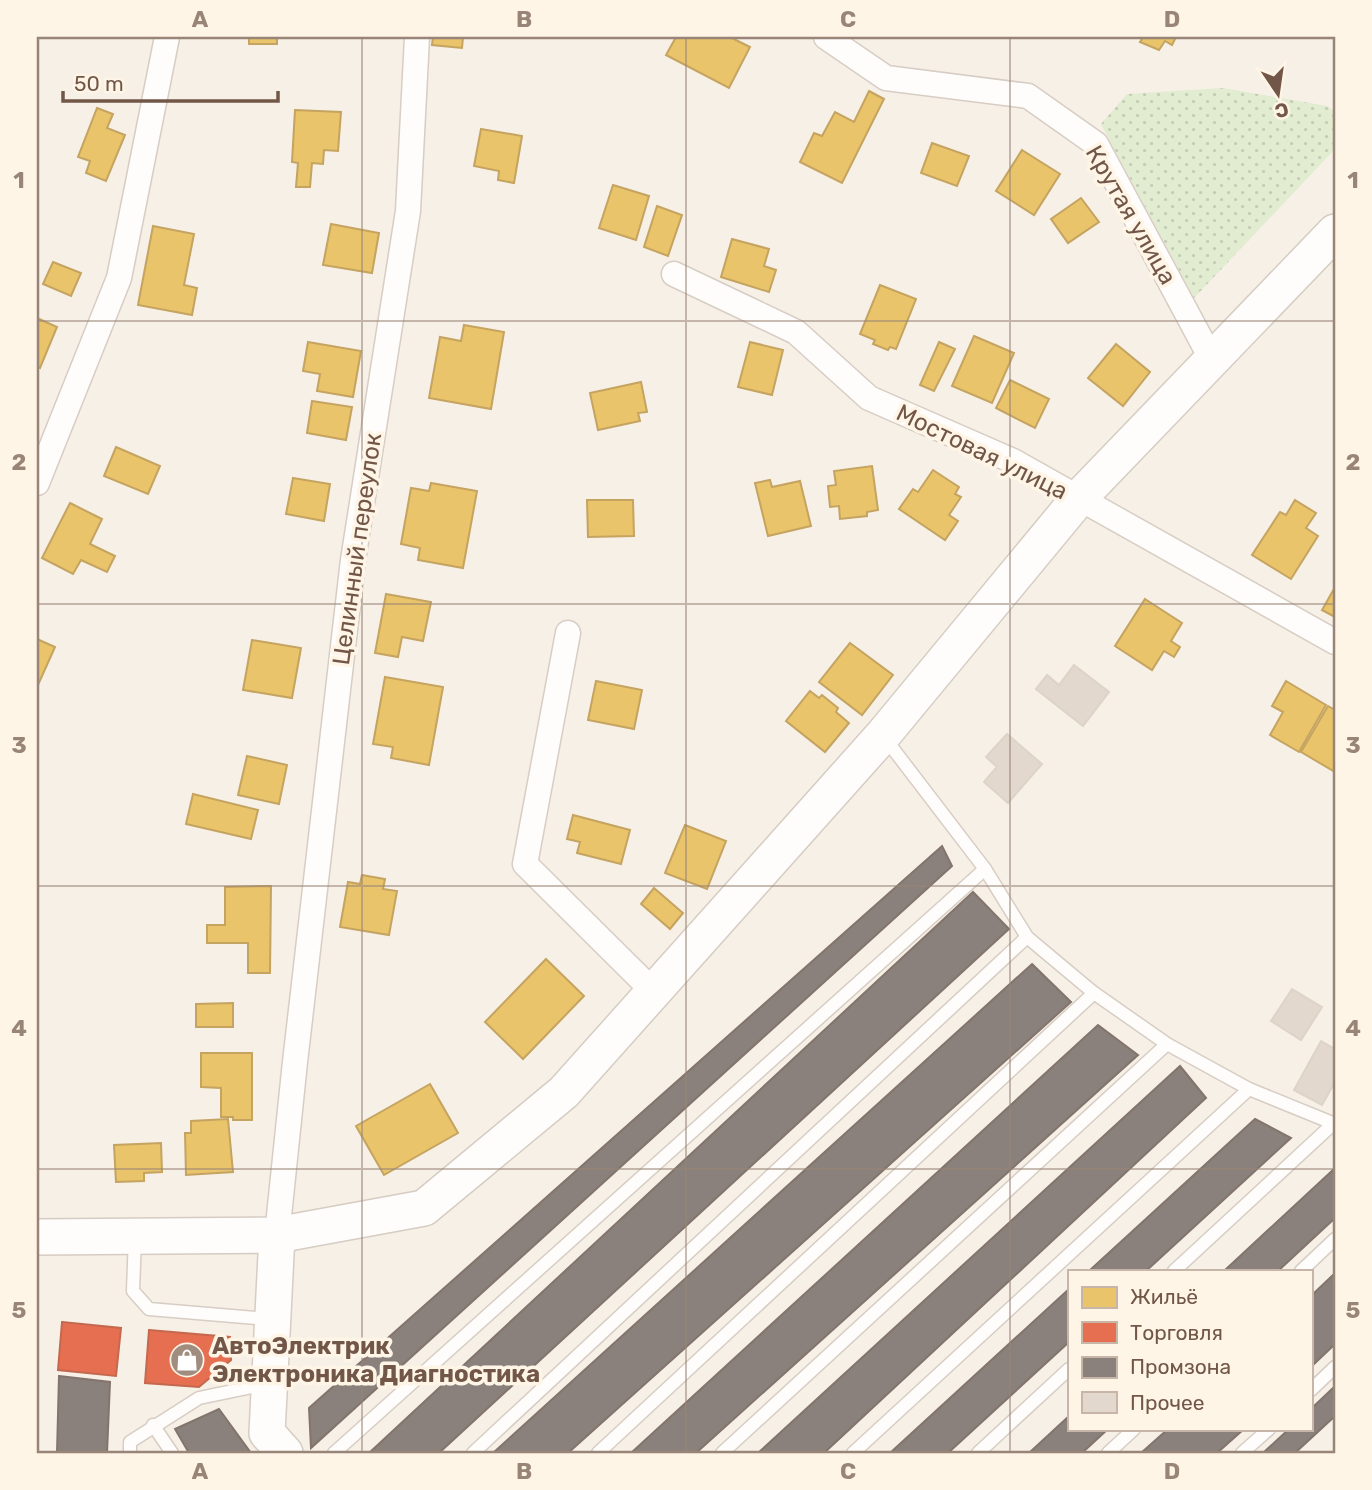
<svg xmlns="http://www.w3.org/2000/svg" width="1372" height="1490" font-family="Rubik,sans-serif">
  <style>
    .grass { fill: url(#grass-dots) }
    .homes { fill: #e9c46a; stroke: #c5a360; stroke-width: 2 }
    .shops { fill: #e76f51; stroke: #c4684e; stroke-width: 2 }
    .industry { fill: #8a817c; stroke: #83746c; stroke-width: 2 }
    .building { fill: #e2d8ce; stroke: #ded3c9; stroke-width: 2 }
    .lines { fill: none; stroke-linecap: round; stroke-linejoin: round }
    .lane-casing { stroke: #d7cdc4; stroke-width: 15 }
    .street-casing { stroke: #d7cdc4; stroke-width: 27 }
    .secondary-casing { stroke: #d6ccc3; stroke-width: 38 }
    .lane { stroke: #fefdfb; stroke-width: 12 }
    .street { stroke: #fefdfb; stroke-width: 24 }
    .secondary { stroke: #fefdfb; stroke-width: 35 }
    .grid { fill: none; stroke: #998577; stroke-width: 2; stroke-opacity: 0.55 }
    .labels { text-anchor: middle; stroke-width: 7; stroke-linejoin: round; paint-order: stroke }
    .street-label { font-size: 24px; fill: #725748; stroke: #fff5e6 }
    .poi-label { font-size: 24px; font-weight: bold; fill: #725748; stroke: #fff5e6; text-anchor: start }
    .neatline { fill: none; stroke: #998577; stroke-width: 2.5 }
    .grid-label { font-size: 23px; text-anchor: middle; font-weight: bold; fill: #998577 }
  </style>
  <defs>
    <pattern id="grass-dots" width="8" height="8" patternUnits="userSpaceOnUse" patternTransform="scale(1.75)"><rect width="8" height="8" fill="#e1ecd1"/><path d="M2 2h.1M6 6h.1" fill="none" stroke="#c4ccb5" stroke-width="1.8" stroke-linecap="round"/></pattern>
  </defs>
  <rect width="100%" height="100%" fill="#f6f0e6"/>
  <path class="grass" d="M1223,88L1327,106L1335,112V149L1194,298L1101,124L1127,94Z"/>
  <g class="homes">
    <rect x="249" y="37" width="28" height="7"/>
    <path d="M433,37H463L462,48L432,45Z"/>
    <path d="M676,37H730L750,47L729,88L666,55Z"/>
    <path d="M1138,37H1176L1172,45L1165,41L1159,50L1140,42L1142,39Z"/>
    <path d="M869,91L884,99L842,183L800,162L814,133L822,136L835,112L854,122Z"/>
    <path d="M97,108L113,114L107,128L125,135L106,181L86,173L90,161L78,157Z"/>
    <path d="M295,110L341,112L338,151L324,150L323,164L312,163L310,187H296L298,163L292,162Z"/>
    <path d="M481,129L522,136L514,183L498,180L499,171L474,166Z"/>
    <path d="M932,143L969,156L957,186L921,173Z"/>
    <path d="M1022,150L1060,174L1034,215L996,191Z"/>
    <path d="M613,185L649,196L636,240L599,228Z"/>
    <path d="M1081,198L1099,222L1068,243L1051,219Z"/>
    <path d="M657,206L682,215L668,256L644,247Z"/>
    <path d="M331,224L379,233L372,273L323,265Z"/>
    <path d="M153,226L194,234L184,285L197,288L192,315L138,305Z"/>
    <path d="M732,239L769,249L764,266L776,270L769,292L721,277Z"/>
    <path d="M53,262L81,273L71,296L43,284Z"/>
    <path d="M880,285L916,299L896,349L890,347L888,350L873,344L875,340L860,334Z"/>
    <path d="M37,318L57,327L40,368L37,366Z"/>
    <path d="M464,325L504,332L491,409L429,398L440,337L461,341Z"/>
    <path d="M974,336L1014,353L992,403L952,386Z"/>
    <path d="M308,342L361,351L353,397L317,391L320,374L303,371Z"/>
    <path d="M750,342L783,350L772,395L738,387Z"/>
    <path d="M939,342L955,349L934,391L920,385Z"/>
    <path d="M1116,344L1150,372L1123,406L1088,378Z"/>
    <path d="M1010,380L1049,399L1035,428L996,408Z"/>
    <path d="M641,382L647,412L638,413L640,421L598,430L590,393Z"/>
    <path d="M312,401L352,407L346,440L307,433Z"/>
    <path d="M116,447L160,466L148,494L104,476Z"/>
    <path d="M872,466L878,510L867,512V516L840,519L839,506L830,507L828,486L836,485L834,471Z"/>
    <path d="M933,470L959,487L955,494L961,497L949,515L958,521L945,540L899,509L913,489L918,492Z"/>
    <path d="M293,478L330,484L324,521L286,514Z"/>
    <path d="M770,480L772,487L800,481L811,526L768,536L755,483Z"/>
    <path d="M431,483L477,491L463,568L418,560L420,548L401,544L411,488L429,491Z"/>
    <path d="M587,500H633L634,536L588,537Z"/>
    <path d="M1295,500L1316,513L1306,528L1318,536L1291,579L1252,555L1280,512L1286,515Z"/>
    <path d="M70,503L102,519L90,544L115,556L107,572L81,560L73,574L42,558Z"/>
    <path d="M1335,587V617L1322,610Z"/>
    <path d="M386,594L431,602L423,641L402,637L398,657L375,653Z"/>
    <path d="M1145,599L1182,623L1171,641L1180,647L1174,657L1164,651L1152,670L1115,646Z"/>
    <path d="M37,639L55,647L38,685H37Z"/>
    <path d="M252,640L301,648L292,698L243,690Z"/>
    <path d="M850,643L893,675L862,715L819,682Z"/>
    <path d="M385,677L443,687L429,765L391,758L393,747L373,744Z"/>
    <path d="M596,681L642,690L634,729L588,720Z"/>
    <path d="M1286,681L1326,705L1299,752L1270,735L1283,712L1272,706Z"/>
    <path d="M810,691L819,698L822,695L838,708L836,712L849,723L825,752L786,721Z"/>
    <path d="M1328,706L1335,710V772L1301,752Z"/>
    <path d="M247,756L287,765L279,804L238,795Z"/>
    <path d="M193,794L258,810L251,839L186,824Z"/>
    <path d="M573,815L630,830L621,864L577,853L580,842L567,839Z"/>
    <path d="M685,825L726,841L707,889L665,873Z"/>
    <path d="M362,875L385,879L383,889L397,891L389,935L340,927L348,882L360,884Z"/>
    <path d="M271,886L270,973H248V943H207V925H225V887Z"/>
    <path d="M654,888L683,913L670,929L641,904Z"/>
    <path d="M546,959L584,996L523,1059L485,1022Z"/>
    <path d="M233,1003V1027H196V1004Z"/>
    <path d="M201,1053H252V1120H233V1117H221V1088L201,1087Z"/>
    <path d="M430,1084L458,1133L384,1175L356,1126Z"/>
    <path d="M228,1119L233,1172L186,1175L185,1133H191V1121Z"/>
    <path d="M161,1143L162,1172L144,1173V1181L116,1182L114,1145Z"/>
  </g>
  <g class="shops">
    <path d="M62,1322L121,1328L116,1376L58,1370Z"/>
    <path d="M149,1330L230,1337L231,1360L199,1387L145,1383Z"/>
  </g>
  <g class="industry">
    <path d="M942,846L952,866L311,1448L309,1408Z"/>
    <path d="M973,892L1009,929L439,1453H369Z"/>
    <path d="M1032,964L1071,1002L568,1453H493Z"/>
    <path d="M1098,1025L1138,1055L696,1453H631Z"/>
    <path d="M1180,1066L1206,1098L824,1453H758Z"/>
    <path d="M1255,1119L1291,1138L1146,1271H1089Z"/>
    <path d="M1335,1168V1218L1278,1271H1224Z"/>
    <path d="M1335,1273V1344L1311,1367V1296Z"/>
    <path d="M1069,1289V1342L948,1453H890Z"/>
    <path d="M59,1376L110,1382L107,1453H57Z"/>
    <path d="M1335,1386V1416L1295,1453H1263L1289,1429H1311V1409Z"/>
    <path d="M219,1409L251,1453H189L175,1429Z"/>
    <path d="M1069,1416V1429H1108L1082,1453H1029Z"/>
    <path d="M1168,1429H1244L1217,1453H1141Z"/>
  </g>
  <g class="building">
    <path d="M1074,665L1109,692L1083,726L1036,689L1047,675L1059,685Z"/>
    <path d="M1007,734L1042,764L1008,803L984,782L997,767L986,757Z"/>
    <path d="M1292,989L1322,1007L1301,1040L1271,1021Z"/>
    <path d="M1321,1041L1335,1049V1082L1322,1105L1294,1090Z"/>
  </g>
  <g class="lines">
    <g class="lane-casing">
      <g id="lane">
        <path d="M884,737L985,869L1027,937L1094,993L1167,1044L1249,1089L1335,1124"/>
        <path d="M135,1237L133,1291L149,1309L269,1319"/>
        <path d="M1174,1271L1334,1123"/>
        <path d="M1301,1271L1335,1239"/>
        <path d="M1311,1390L1335,1367"/>
        <path d="M153,1425L172,1453"/>
        <path d="M130,1453V1442L199,1398L266,1384"/>
        <path d="M334,1453L985,869"/>
        <path d="M473,1453L1027,937"/>
        <path d="M598,1453L1094,993"/>
        <path d="M722,1453L1167,1044"/>
        <path d="M853,1453L1249,1089"/>
        <path d="M978,1453L1069,1369"/>
        <path d="M1108,1453L1134,1429"/>
        <path d="M1242,1453L1269,1429"/>
      </g>
    </g>
    <g class="street-casing">
      <g id="street">
        <path d="M826,37L886,78L1028,96L1096,144L1212,360"/>
        <path d="M674,274L796,332L869,398L1013,461L1335,642"/>
        <path d="M37,483L119,278L167,37"/>
        <path d="M568,633L525,864L654,992"/>
        <path d="M277,1235L295,1062L353,560L408,211L417,37"/>
      </g>
    </g>
    <g class="secondary-casing">
      <g id="secondary">
        <path d="M277,1235L267,1433L285,1453"/>
        <path d="M37,1237L277,1235L424,1208L564,1092L883,735L1079,498L1335,232"/>
      </g>
    </g>
    <use href="#lane" class="lane"/>
    <use href="#street" class="street"/>
    <use href="#secondary" class="secondary"/>
  </g>
  <path class="grid" d="M362,37V1453M686,37V1453M1010,37V1453M37,321H1335M37,604H1335M37,886H1335M37,1169H1335"/>
  <defs>
    <g id="shop-disc" transform="scale(1.75)"><circle r="9.5" fill="#a08d7f" stroke="#fff5e6"/><path d="M-5-2.5h2.3a2.7 3.5 0 0 1 5.4 0H5L5.5 6h-11ZM-1.5-2.5h3a1.5 2.3 0 0 0-3 0Z" fill="#fff"/></g>
  </defs>
  <g fill-rule="evenodd">
    <use href="#shop-disc" x="187" y="1360"/>
  </g>
  <g class="labels">
    <g class="street-label">
      <text transform="translate(1131 215) rotate(60)" y="8">Крутая улица</text>
      <text transform="translate(982 452) rotate(26)" y="8">Мостовая улица</text>
      <text transform="translate(357 549) rotate(-82)" y="8">Целинный переулок</text>
    </g>
    <g class="poi-label">
      <text x="212" y="1354">АвтоЭлектрик<tspan x="212" dy="28">Электроника Диагностика</tspan></text>
    </g>
  </g>
  <rect width="1372" height="1490" fill="none" stroke="#fff5e6" stroke-width="77"/>
  <rect x="1068" y="1270" width="245" height="161" fill="#fff5e6" stroke="#c7b6a7" stroke-width="2"/>
  <rect x="1082" y="1287" width="35" height="21" fill="#e9c46a" stroke="#c7b6a7" stroke-width="2"/>
  <text x="1130" y="1304" font-size="21" fill="#725748">Жильё</text>
  <rect x="1082" y="1322" width="35" height="21" fill="#e76f51" stroke="#c7b6a7" stroke-width="2"/>
  <text x="1130" y="1340" font-size="21" fill="#725748">Торговля</text>
  <rect x="1082" y="1357" width="35" height="21" fill="#8a817c" stroke="#c7b6a7" stroke-width="2"/>
  <text x="1130" y="1374" font-size="21" fill="#725748">Промзона</text>
  <rect x="1082" y="1392" width="35" height="21" fill="#e2d8ce" stroke="#c7b6a7" stroke-width="2"/>
  <text x="1130" y="1410" font-size="21" fill="#725748">Прочее</text>
  <g transform="translate(1278 94) rotate(167)" stroke="#fff5e6" stroke-width="5" paint-order="stroke">
  <path d="M0-5L12 26L0 18L-12 26Z" fill="#725748"/>
  <text y="-10" font-size="19" font-weight="bold" text-anchor="middle" fill="#725748">С</text>
  </g>
  <path d="M63 91v10h215v-10" fill="none" stroke="#725748" stroke-width="3.5"/>
  <text x="74" y="91" font-size="21" fill="#725748" stroke="#fff5e6" stroke-width="5" paint-order="stroke">50 m</text>
  <rect x="38" y="38" width="1296" height="1414" class="neatline"/>
  <g class="grid-label">
    <text x="200" y="27">A</text>
    <text x="524" y="27">B</text>
    <text x="848" y="27">C</text>
    <text x="1172" y="27">D</text>
    <text x="19" y="188">1</text>
    <text x="1353" y="188">1</text>
    <text x="19" y="470">2</text>
    <text x="1353" y="470">2</text>
    <text x="19" y="753">3</text>
    <text x="1353" y="753">3</text>
    <text x="19" y="1036">4</text>
    <text x="1353" y="1036">4</text>
    <text x="19" y="1318">5</text>
    <text x="1353" y="1318">5</text>
    <text x="200" y="1479">A</text>
    <text x="524" y="1479">B</text>
    <text x="848" y="1479">C</text>
    <text x="1172" y="1479">D</text>
  </g>
</svg>
